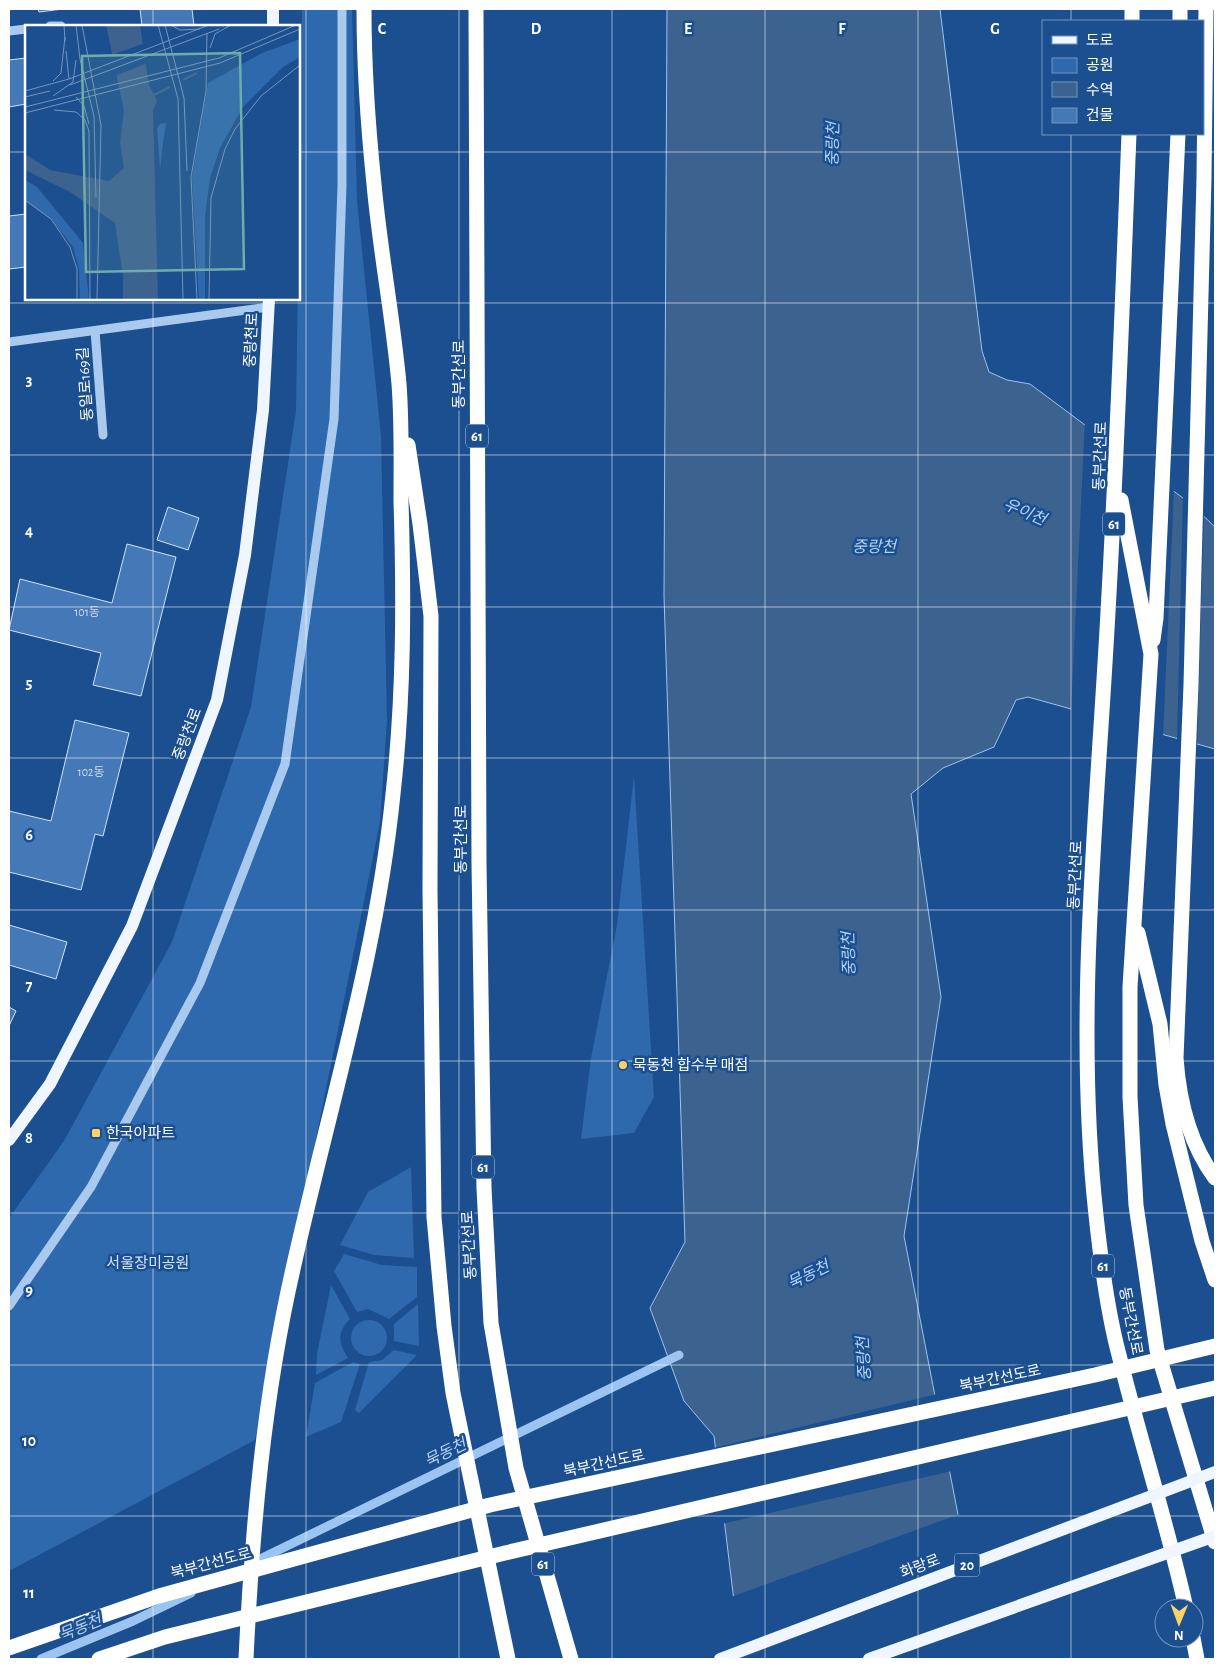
<svg xmlns="http://www.w3.org/2000/svg" width="1224" height="1668" font-family="'Alegreya Sans','Noto Sans KR',sans-serif">
  <style>
    .green { fill: #2e69ad }
    .water { fill: #3c6290; stroke: #9cc4f0 }
    .pier { fill: #1b4f8f }
    .lines { fill: none; stroke-linecap: round; stroke-linejoin: round }
    .stream { stroke: #9cc4f0; stroke-width: 9 }
    .building { fill: #4478b7; stroke: #cfe3fa }
    .minor { stroke: #a9c9ee; stroke-width: 9 }
    .major { stroke: #f0f6ff; stroke-width: 12 }
    .highway { stroke: #fff; stroke-width: 15 }
    .major-bridge { stroke: #f0f6ff; stroke-width: 12 }
    .highway-bridge { stroke: #fff; stroke-width: 15 }
    .grid { fill: none; stroke: #fff; stroke-width: 1; stroke-opacity: 0.55 }
    .poi-dot { fill: #ffd166; stroke: #1b4f8f; stroke-width: 2 }
    .labels { text-anchor: middle; stroke-width: 5; stroke-linejoin: round; paint-order: stroke }
    .number-label { font-size: 12px; fill: #d0dded }
    .shield { fill: #1b4f8f; stroke: #bbcadd; stroke-width: 1 }
    .shield-label { font-size: 14px; font-weight: bold; fill: #fff }
    .street-label { font-size: 15px; fill: #fff; stroke: #1b4f8f }
    .poi-label { font-size: 15px; fill: #fff; stroke: #1b4f8f; text-anchor: start }
    .park-label { font-size: 15px; fill: #cfe3fa; stroke: #1b4f8f }
    .water-label { font-size: 16px; font-style: italic; fill: #b5d3f5; stroke: #1b4f8f }
    .inset-river { fill: none; stroke: #3c6290; stroke-width: 2.5 }
    .inset-road { fill: none; stroke: #7695bc; stroke-width: 1 }
    .view { fill: #6fada8; fill-opacity: 0.15; stroke: #6fada8; stroke-width: 2.5 }
    .inset-edge { fill: none; stroke: #fff; stroke-width: 2.5 }
    .grid-label { font-size: 16px; text-anchor: middle; font-weight: bold; fill: #fff; stroke: #1b4f8f; stroke-width: 5; stroke-linejoin: round; paint-order: stroke }
  </style>
  <rect width="100%" height="100%" fill="#1b4f8f"/>
  <g class="green">
    <path d="M302,9H352L357,201L381,436L387,720L380,822L255,1440L9,1571V1218L64,1141L172,942L251,707L296,411Z"/>
    <path d="M634,776L654,1097L634,1133L581,1139L591,1058L617,925Z"/>
    <path d="M411,1167L414,1258L374,1255L340,1245L368,1192Z"/>
    <path d="M344,1254L382,1265L417,1267V1297L389,1319L368,1309L357,1312L334,1271Z"/>
    <path d="M331,1285L350,1319C336,1333 339,1343 348,1358L316,1375L317,1354Z"/>
    <path d="M418,1304L419,1346L394,1341V1324Z"/>
    <circle cx="369" cy="1338" r="18"/>
    <path d="M394,1350L417,1355L359,1413L355,1410L369,1362L382,1360Z"/>
    <path d="M353,1362L360,1364L341,1422L306,1437L315,1383Z"/>
  </g>
  <path class="water" d="M667,9H940L982,351L989,372L1007,380L1030,384L1191,504L1215,527V749L1028,697L1016,700L994,747L943,768L911,794L941,997L904,1236L986,1659H741L714,1436L684,1401L650,1308L685,1242L664,596Z"/>
  <g class="pier">
    <path d="M1085,421L1174,488L1163,737L1071,711Z"/>
    <path d="M1183,495L1204,513L1197,746L1177,741Z"/>
    <path d="M937,1394L952,1471L722,1524L713,1448Z"/>
    <path d="M960,1514L988,1659H738L731,1597Z"/>
  </g>
  <g class="lines">
    <g class="stream">
      <path d="M250,1564L679,1355"/>
      <path d="M41,1659L133,1621L191,1593"/>
    </g>
  </g>
  <g class="building">
    <path d="M38,9H63L39,12Z"/>
    <path d="M140,9H192L194,26H142Z"/>
    <path d="M26,58V104L9,107V60Z"/>
    <path d="M26,214V267L9,269V216Z"/>
    <path d="M168,507L199,518L188,550L157,540Z"/>
    <path d="M127,544L176,557L141,696L93,685L101,653L9,630L20,579L112,603Z"/>
    <path d="M75,720L129,733L103,836L95,834L81,890L9,872V811L51,821Z"/>
    <path d="M9,925L67,942L56,979L9,965Z"/>
    <path d="M9,1007L16,1011L9,1026Z"/>
  </g>
  <g class="lines">
    <g class="minor">
      <path d="M50,26H61"/>
      <path d="M9,31L26,29"/>
      <path d="M95,331L103,435"/>
      <path d="M9,342L269,307"/>
      <path d="M9,1306L91,1187L200,983L285,764L334,419L342,186V9"/>
    </g>
    <g class="major">
      <path d="M273,26V9"/>
      <path d="M9,1140L50,1084L132,926L217,700L245,555L263,410L269,299"/>
    </g>
    <g class="highway">
      <path d="M476,9L479,863L484,1188L491,1323L516,1468L571,1659"/>
      <path d="M1206,9L1204,178L1191,685L1176,1058C1179,1101 1189,1143 1215,1178"/>
      <path d="M1132,21V9"/>
      <path d="M1180,21V9"/>
      <path d="M1129,134C1122,311 1116,487 1105,663C1094,847 1076,1032 1096,1215C1101,1262 1107,1310 1119,1355C1140,1440 1167,1523 1186,1608"/>
      <path d="M408,445L420,524L431,616L430,890L434,1217L444,1326L453,1393L508,1659"/>
      <path d="M1121,500L1151,654L1130,987V1097L1136,1205L1157,1350L1215,1542"/>
      <path d="M1153,640L1156,618L1178,134"/>
      <path d="M1138,933L1160,1024L1166,1085L1173,1124L1202,1241L1215,1280"/>
      <path d="M1193,1638L1197,1659"/>
      <path d="M246,1659C252,1529 264,1396 293,1269C328,1111 377,955 393,794C404,696 404,599 401,501C401,462 402,423 399,384C393,317 380,251 374,184C368,126 364,67 364,9"/>
    </g>
    <g class="major-bridge">
      <path d="M720,1659L1215,1472"/>
      <path d="M869,1659L1215,1536"/>
    </g>
    <g class="highway-bridge">
      <path d="M9,1648L159,1596L490,1505L1095,1375L1215,1346"/>
      <path d="M99,1659L165,1637L505,1553L1215,1388"/>
    </g>
  </g>
  <path class="grid" d="M153,9V26M306,9V1659M459,9V1659M612,9V1659M765,9V1659M918,9V1659M1071,9V21M1071,134V1659M9,152H26M299,152H1215M153,299V1659M9,303H1215M9,455H1215M9,607H1215M9,758H1215M9,910H1215M9,1061H1215M9,1213H1215M9,1365H1215M9,1516H1215"/>
  <g class="poi-dot">
    <circle cx="623" cy="1065" r="5"/>
    <rect x="91" y="1128" width="10" height="10" rx="2.5"/>
  </g>
  <g class="labels">
    <g class="number-label">
      <text x="87" y="616">101동</text>
      <text x="91" y="776">102동</text>
    </g>
    <g class="shield">
      <rect x="466" y="424.5" width="22" height="23" rx="4"/>
      <rect x="1103" y="512.5" width="22" height="23" rx="4"/>
      <rect x="472" y="1155.5" width="22" height="23" rx="4"/>
      <rect x="1092" y="1254.5" width="22" height="23" rx="4"/>
      <rect x="532" y="1552.5" width="22" height="23" rx="4"/>
      <rect x="954.5" y="1553.5" width="25" height="23" rx="4"/>
    </g>
    <g class="shield-label">
      <text x="477" y="441">61</text>
      <text x="1114" y="529">61</text>
      <text x="483" y="1172">61</text>
      <text x="1103" y="1271">61</text>
      <text x="543" y="1569">61</text>
      <text x="967" y="1570">20</text>
    </g>
    <g class="street-label">
      <text transform="translate(251 340) rotate(-87)" y="5">중랑천로</text>
      <text transform="translate(459 374) rotate(-90)" y="5">동부간선로</text>
      <text transform="translate(85 384) rotate(-94)" y="5">동일로169길</text>
      <text transform="translate(1100 456) rotate(-88)" y="5">동부간선로</text>
      <text transform="translate(187 734) rotate(-69)" y="5">중랑천로</text>
      <text transform="translate(461 839) rotate(-90)" y="5">동부간선로</text>
      <text transform="translate(1075 875) rotate(-87)" y="5">동부간선로</text>
      <text transform="translate(469 1245) rotate(-93)" y="5">동부간선로</text>
      <text transform="translate(1131 1321) rotate(79)" y="5">동부간선로</text>
      <text transform="translate(1000 1378) rotate(-12)" y="5">북부간선도로</text>
      <text transform="translate(604 1463) rotate(-12)" y="5">북부간선도로</text>
      <text transform="translate(211 1563) rotate(-15)" y="5">북부간선도로</text>
      <text transform="translate(920 1566) rotate(-21)" y="5">화랑로</text>
    </g>
    <g class="poi-label">
      <text x="633" y="1070">묵동천 합수부 매점</text>
      <text x="106" y="1138">한국아파트</text>
    </g>
    <g class="park-label">
      <text x="148" y="1268">서울장미공원</text>
    </g>
    <g class="water-label">
      <text transform="translate(832 144) rotate(-89)" y="6">중랑천</text>
      <text transform="translate(1025 511) rotate(23)" y="6">우이천</text>
      <text x="874" y="552">중랑천</text>
      <text transform="translate(848 954) rotate(-92)" y="6">중랑천</text>
      <text transform="translate(808 1274) rotate(-26)" y="6">묵동천</text>
      <text transform="translate(863 1359) rotate(-93)" y="6">중랑천</text>
      <text transform="translate(445 1452) rotate(-26)" y="6">묵동천</text>
      <text transform="translate(80 1627) rotate(-22)" y="6">묵동천</text>
    </g>
  </g>
  <g transform="translate(25 25)">
    <rect width="275" height="275" fill="#1b4f8f"/>
    <path d="M275,14V32L258,42L218,82L195,123L185,153L180,191V275H174L167,152L183,58L237,28ZM141,98L137,126L135,145L132,103L135,99ZM0,155L12,162L58,218L64,275H55L54,244L48,222L26,194L0,176Z" fill="#2e69ad"/>
    <path d="M81,0H115L124,60L132,76L128,85L133,275H98V251L90,198L45,167L0,145V129L25,145L84,156L99,143L95,117L99,86Z" fill="#3c6290"/>
    <path d="M120,18L123,38L89,51L85,31Z" fill="#1b4f8f"/>
    <path class="inset-river" d="M158,55L172,48M129,70L145,62"/>
    <path class="inset-road" d="M39,0L40,16M51,0L55,34L69,91L71,173M57,0L76,100L72,275M133,0L153,74L158,275M140,0L159,73L162,146M146,0L155,5L175,4M185,23L190,9L206,0M41,26L44,54M28,56L36,48L40,12M45,60L194,4M0,66L44,54L184,0M28,71L48,57L51,35M0,72L25,66M51,72L59,81L64,99M0,82L194,33L271,0M29,85L51,87L60,95L64,106L65,274M0,88L195,38L275,4M0,175L26,194L45,222L52,244V275M172,275L166,152L181,66L182,8M184,275L186,173L200,124L210,104L236,71L275,40"/>
    <path class="view" d="M215,28L219,244L61,247L57,31Z"/>
    <rect width="275" height="275" class="inset-edge"/>
  </g>
  <g class="grid-label">
    <text x="382" y="34">C</text>
    <text x="536" y="34">D</text>
    <text x="688" y="34">E</text>
    <text x="842" y="34">F</text>
    <text x="995" y="34">G</text>
    <text x="29" y="385">3</text>
    <text x="29" y="536">4</text>
    <text x="29" y="688">5</text>
    <text x="29" y="840">6</text>
    <text x="29" y="991">7</text>
    <text x="29" y="1143">8</text>
    <text x="29" y="1295">9</text>
    <text x="29" y="1446">10</text>
    <text x="29" y="1598">11</text>
  </g>
  <rect width="1224" height="1668" fill="none" stroke="#ffffff" stroke-width="20"/>
  <rect x="1042" y="20" width="162" height="115" fill="#1b4f8f" stroke="#7695bc"/>
  <rect x="1052" y="36" width="25" height="8" fill="#f0f6ff" stroke="#7695bc"/>
  <text x="1086" y="45" font-size="15" fill="#ffffff">도로</text>
  <rect x="1052" y="58" width="25" height="15" fill="#2e69ad" stroke="#7695bc"/>
  <text x="1086" y="70" font-size="15" fill="#ffffff">공원</text>
  <rect x="1052" y="82" width="25" height="15" fill="#3c6290" stroke="#7695bc"/>
  <text x="1086" y="95" font-size="15" fill="#ffffff">수역</text>
  <rect x="1052" y="108" width="25" height="15" fill="#4478b7" stroke="#7695bc"/>
  <text x="1086" y="120" font-size="15" fill="#ffffff">건물</text>
  <g transform="translate(1179 1623) rotate(181)"><circle r="24" fill="#1b4f8f" stroke="#7695bc"/>
  <path d="M0-4L9 19L0 12L-9 19Z" fill="#ffd166"/>
  <text y="-8" font-size="14" font-weight="bold" text-anchor="middle" fill="#ffffff">N</text>
  </g>
</svg>
